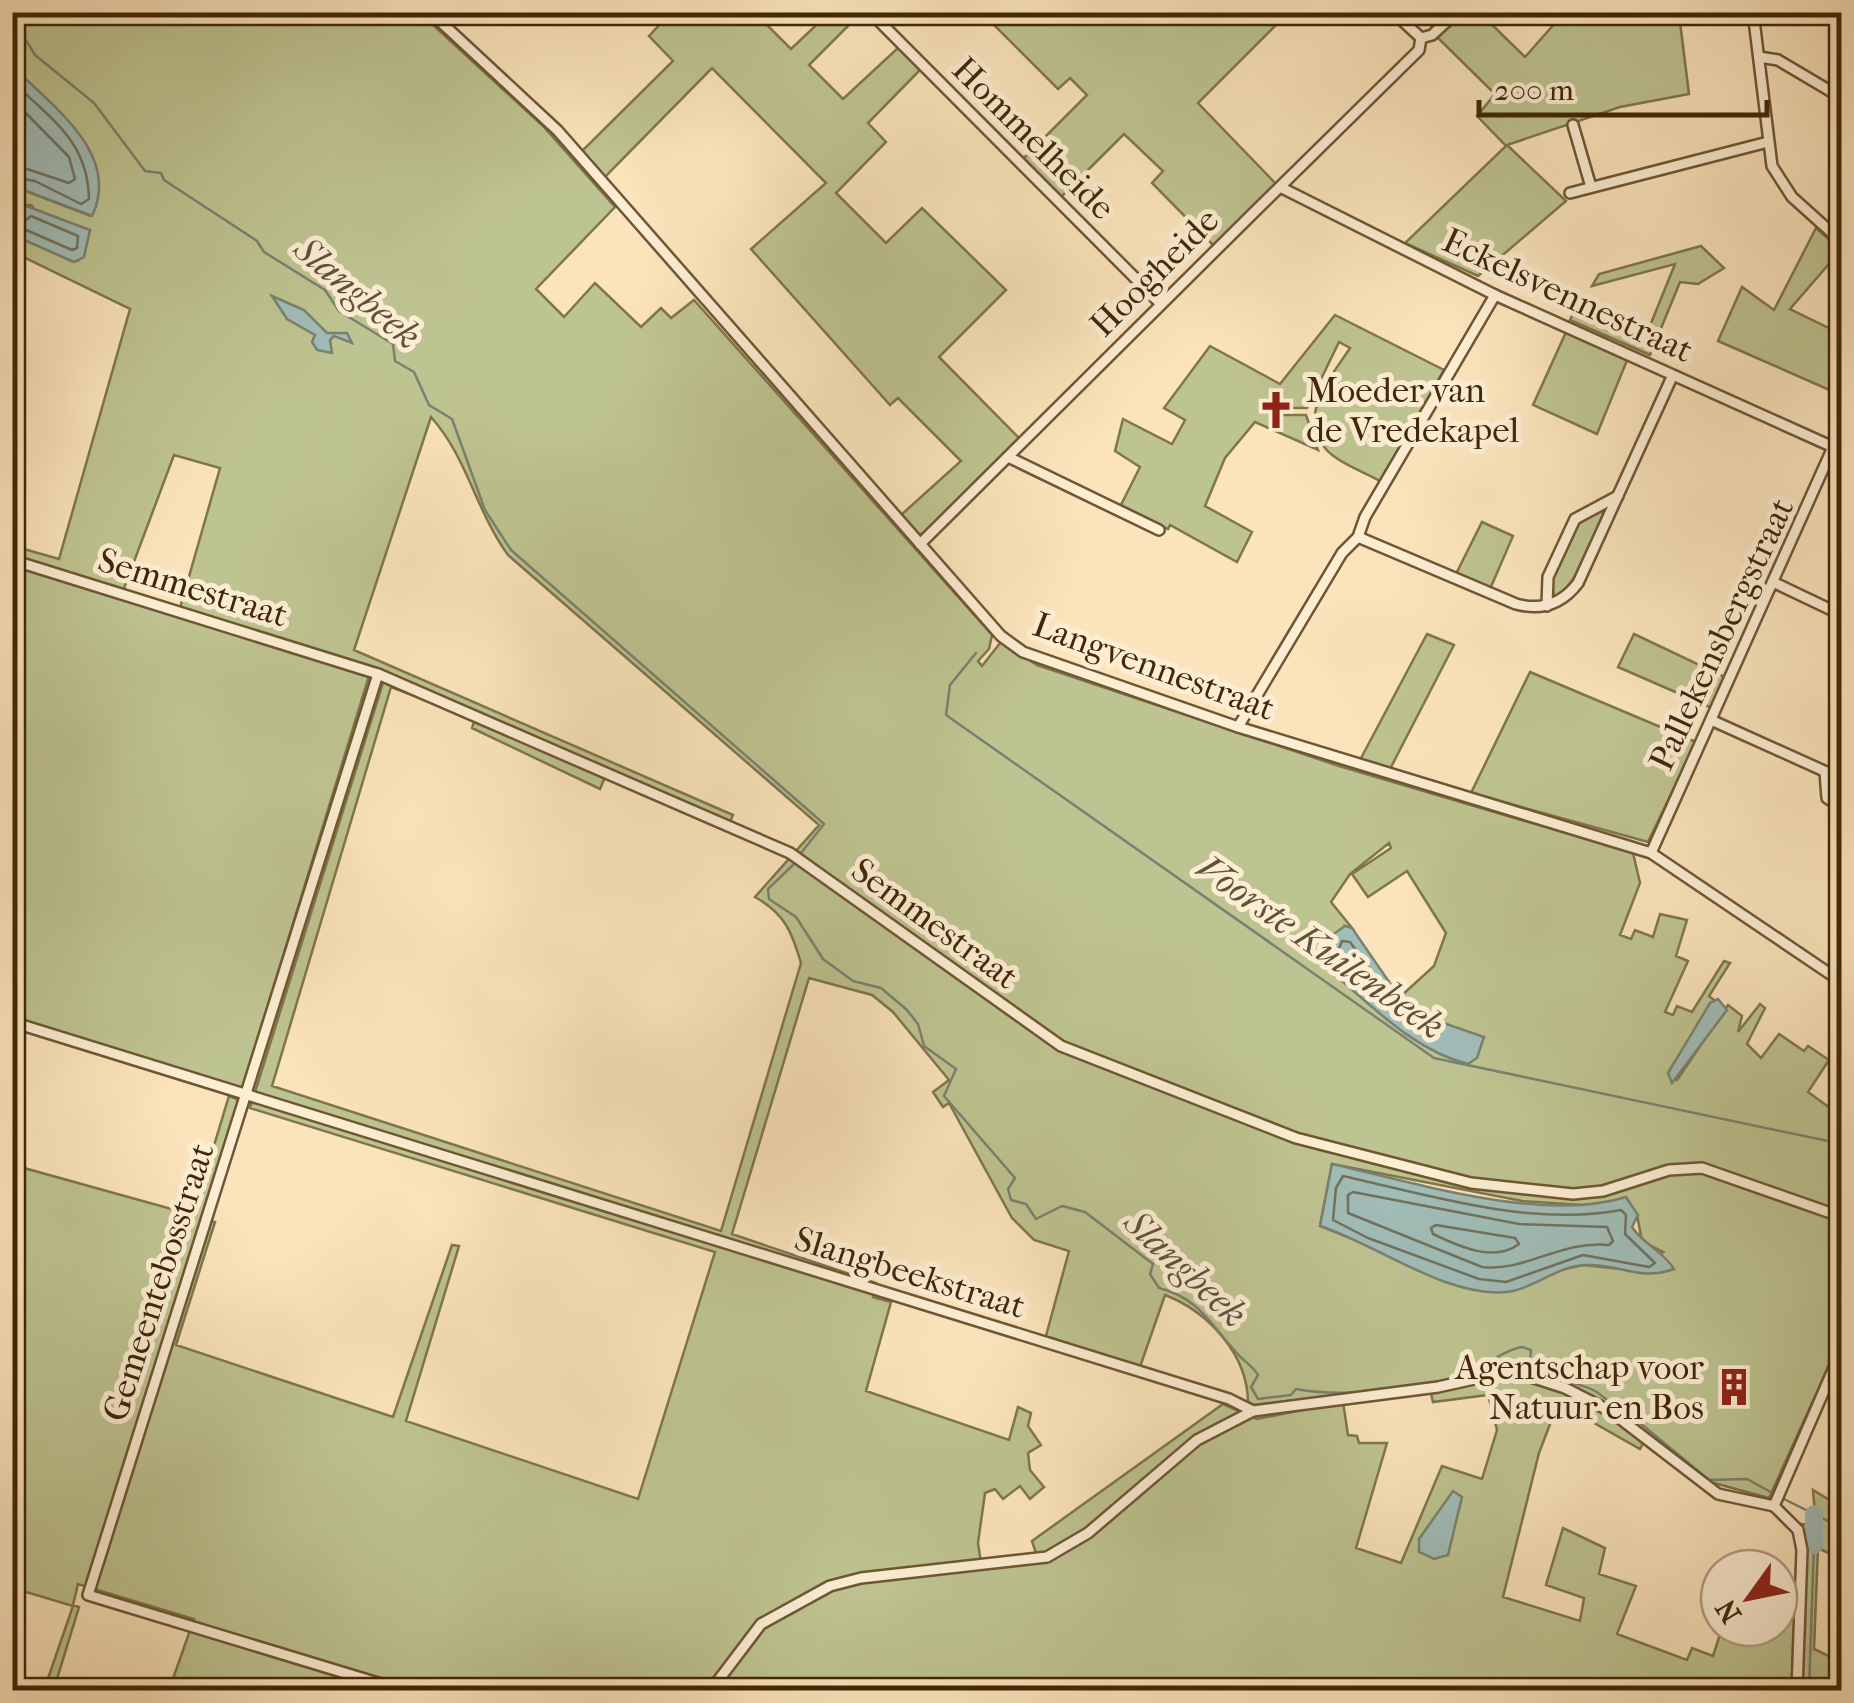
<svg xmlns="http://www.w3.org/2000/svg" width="1854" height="1703" font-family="'IM FELL French Canon',serif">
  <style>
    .green { fill: #bec491; stroke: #7f764b; stroke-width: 2.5; fill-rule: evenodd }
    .water { fill: #a1bdb8; stroke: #7a8170; stroke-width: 2.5 }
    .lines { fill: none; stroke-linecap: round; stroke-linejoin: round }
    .shore { stroke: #70725e; stroke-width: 2.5 }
    .stream { stroke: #7a8170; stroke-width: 2.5 }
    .river { stroke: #a1bdb8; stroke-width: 18 }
    .minor-casing { stroke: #6f5633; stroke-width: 14 }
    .minor { stroke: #fcedd3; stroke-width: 9 }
    .labels { text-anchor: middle; stroke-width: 10; stroke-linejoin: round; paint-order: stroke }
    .street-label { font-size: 35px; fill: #402705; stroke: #fcedd3 }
    .poi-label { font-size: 35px; fill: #402705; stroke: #fcedd3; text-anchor: start }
    .water-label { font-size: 38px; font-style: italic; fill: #5d543b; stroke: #fcedd3 }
  </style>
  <rect width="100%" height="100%" fill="#fbe4bc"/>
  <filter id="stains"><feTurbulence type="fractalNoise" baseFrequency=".002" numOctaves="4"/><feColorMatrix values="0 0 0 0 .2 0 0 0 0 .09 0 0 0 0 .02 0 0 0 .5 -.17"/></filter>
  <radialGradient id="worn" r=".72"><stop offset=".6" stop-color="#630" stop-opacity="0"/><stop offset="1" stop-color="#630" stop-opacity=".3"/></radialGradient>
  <g class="green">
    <path d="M13,13H420L543,126L615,207L536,289L564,317L595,283L641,327L661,308L671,318L694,300L992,635L989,649L978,661L982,666L1001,642L1037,665L1339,766L1633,853L1640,883L1620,935L1631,939L1635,930L1653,937L1660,914L1687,920L1676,956L1688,961L1665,1012L1673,1015L1677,1006L1692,1012L1724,961L1730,963L1709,996L1714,1000L1668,1073L1677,1080L1728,1005L1742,1016L1738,1032L1760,1004L1765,1008L1747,1044L1761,1058L1779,1034L1804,1051L1808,1046L1829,1060L1808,1092L1841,1116V1339L1769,1498L1703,1480L1647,1436L1640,1449L1571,1410L1555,1411L1539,1453L1503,1597L1580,1621L1584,1598L1546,1585L1563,1528L1605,1548L1599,1574L1636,1586L1617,1634L1687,1660L1692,1648L1713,1656L1722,1628H1779V1591L1799,1590L1794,1690H169L194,1619L78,1584L73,1605L79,1607L57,1679L89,1690H44L73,1606L13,1588V1165L193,1215L229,1096L240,1100L205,1219L215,1222L176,1345L393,1417L452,1245L459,1246L406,1421L638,1499L715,1252L250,1108L383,683L369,676L242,1090L13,1018V566L180,608L220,468L174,455L123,591L13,556V546L59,559L130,309L13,252V234L79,261L31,205H21L13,224V186L91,216L13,181ZM431,417C467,457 476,511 508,555L819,825L755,897C785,914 792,932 801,963L721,1231L272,1086L391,687L475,719L472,728L600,789L605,777L727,828L733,815L354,650ZM1389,843L1391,848L1352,874L1368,897L1407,871L1446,933L1434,966L1401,996L1409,1011L1387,1020L1345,926L1352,928L1331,902L1350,874ZM809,978L872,995L893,1012L949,1080L933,1092L943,1107L949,1103L1012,1218L1034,1240L1069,1251L1046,1336L1140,1367L1165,1295C1209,1312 1248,1355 1248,1403L1254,1405L1429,1385L1433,1402L1488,1395L1497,1430L1482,1479L1442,1466L1401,1563L1356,1548L1387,1443H1359L1357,1436L1348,1435L1343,1402L1257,1419L1223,1404L1032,1541L1039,1562L982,1569L978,1543L985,1493L995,1489L1003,1499L1020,1486L1030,1499L1044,1487L1030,1470L1028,1453L1041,1445L1028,1426L1031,1413L1018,1407L1009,1440L866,1391L891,1302L873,1297L876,1283L732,1234ZM1332,1164L1522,1201L1597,1206L1637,1215L1642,1241L1663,1252L1621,1269L1583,1265L1477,1289L1320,1226Z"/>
    <path d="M653,13H762L759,17L791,49L829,13H861L809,65L843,99L899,47L921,69L868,123L886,142L836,193L886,243L922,208L1006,290L939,357L1020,439L924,534H917L901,515L961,461L898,398L890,405L751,249L826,183L712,68L605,177L582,151L673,61L649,36L662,22Z"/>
    <path d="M982,13H1282L1285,16L1198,103L1277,185L1214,246L1152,183L1163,171L1124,134L1060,198L1022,160L1087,95L1070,78L1058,89Z"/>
    <path d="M1463,13H1480L1525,57L1564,13L1747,15L1680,22L1689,94L1620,107L1507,145L1566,201L1478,276L1405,243L1506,146L1477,116L1495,94L1437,37Z"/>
    <path d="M1816,228L1841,250L1790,309L1841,334V395L1718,341L1742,287L1774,310Z"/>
    <path d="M1701,246L1724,268L1698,284L1680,282L1650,355L1570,320L1574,311L1643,343L1675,264L1592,286L1599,274Z"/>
    <path d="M1335,315L1444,370L1380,481C1364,472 1336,462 1325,448C1297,414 1332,376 1350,348L1339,342L1307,408H1281L1282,415H1306L1318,450L1255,422L1225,458L1205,506L1252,532L1237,562L1170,525L1168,529L1121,505L1140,467L1115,451L1123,419L1172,444L1185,420L1164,408L1210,346L1280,384Z"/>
    <path d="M1567,330L1628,358L1597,434L1533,405Z"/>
    <path d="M1603,507C1605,525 1573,592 1554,597L1551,581L1581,519Z"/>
    <path d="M1482,522L1513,536L1490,589L1456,574Z"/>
    <path d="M1427,634L1454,645L1390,769L1360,760Z"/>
    <path d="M1634,634L1725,677L1712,708L1618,667Z"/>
    <path d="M1530,672L1696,742L1648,842L1471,793Z"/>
    <path d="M1813,1490L1841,1507V1559L1818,1548L1814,1649L1841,1662V1690L1814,1680L1813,1690H1801L1806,1543L1802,1524L1816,1525Z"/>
  </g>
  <g class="water">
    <path d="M13,67C51,105 122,154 92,216L13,186Z"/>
    <path d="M21,204L90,230L84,257L74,262L15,236L13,224Z"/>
    <path d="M272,296L304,310L327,333H347L352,343L334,336L330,340L332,353L317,350L312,342L315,335L287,319Z"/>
    <path d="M1345,926L1352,928L1409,1011L1484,1037L1477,1058L1468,1064C1411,1050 1368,1001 1323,965L1321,957L1335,933Z"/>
    <path d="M1718,999L1727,1010L1672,1083L1668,1073L1710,1003Z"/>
    <path d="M1332,1164C1416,1183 1543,1223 1626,1197L1638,1215L1632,1227C1645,1246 1662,1250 1674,1269C1639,1282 1620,1263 1585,1265C1557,1266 1532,1290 1506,1292C1447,1298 1374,1243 1320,1226Z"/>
    <path d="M1453,1491L1462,1497L1448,1555L1434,1559L1419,1552V1539Z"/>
  </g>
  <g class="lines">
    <g class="shore">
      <path d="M12,81C51,119 88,141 89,199L81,204L35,181L12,177"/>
      <path d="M12,99L69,157L75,179L69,183L12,164"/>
      <path d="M31,216L78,236L77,248L72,250L24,229L22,223Z"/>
      <path d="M1342,941L1350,942L1382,986L1381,993L1334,961Z"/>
      <path d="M1343,1176C1432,1196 1531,1227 1621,1210L1626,1215L1625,1234L1655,1263L1649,1267L1583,1255L1506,1282L1479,1279L1368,1238L1333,1220L1336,1188Z"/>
      <path d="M1353,1192L1519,1224L1607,1227L1613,1241L1609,1245C1560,1240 1526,1272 1482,1267L1348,1213V1195Z"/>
      <path d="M1436,1225L1515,1238L1519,1244C1494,1263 1458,1246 1433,1234L1431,1228Z"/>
    </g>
    <g class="stream">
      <path d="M13,12V30L22,34L35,55L94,103L145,171L161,173L164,180L257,241L264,252L325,290L339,311L393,344L395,361L414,372L429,405L452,419L485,510L511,550L824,824L801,853"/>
      <path d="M976,653L950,685L946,715L1434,1058L1842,1144"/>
      <path d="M794,864L768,889L769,899L796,917L823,959L853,981L881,988L907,1010L918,1024L924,1046L956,1069L944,1096L1015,1178L1008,1189L1011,1200L1026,1204L1036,1219L1062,1206L1085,1212L1153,1264L1150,1274L1159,1288C1199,1298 1210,1324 1236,1352C1243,1361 1252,1365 1258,1375L1251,1387L1258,1399L1291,1395L1296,1389C1344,1398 1417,1390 1466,1374C1485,1367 1503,1350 1522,1347L1531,1350L1530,1359L1541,1376C1559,1381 1579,1382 1595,1391C1610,1400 1625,1419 1640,1423L1709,1480L1747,1479L1776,1495"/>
      <path d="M1784,1499L1842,1528"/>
      <path d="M1809,1690L1814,1545"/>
    </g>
    <path class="river" d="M1814,1514V1545"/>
    <g class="minor-casing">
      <g id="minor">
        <path d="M430,12L558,131L1001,636L1023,652L1238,727L1651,853L1842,982"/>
        <path d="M870,12L1159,302"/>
        <path d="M1393,12L1421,38"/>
        <path d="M1753,12L1772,166L1792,197L1842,242"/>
        <path d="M1421,38L1432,35L1457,12"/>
        <path d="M1759,57L1778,60L1842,98"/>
        <path d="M1573,125L1591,187"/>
        <path d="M1282,188L1495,295L1833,447"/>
        <path d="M1570,193L1768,142"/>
        <path d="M1008,457L1159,530"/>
        <path d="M1358,537L1516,604C1542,611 1562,604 1578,583L1672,377"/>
        <path d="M920,544C1086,378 1252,214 1419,50L1421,38"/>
        <path d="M12,560L378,674L790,853L1061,1046L1296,1138L1471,1183L1573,1194L1603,1191L1669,1170L1702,1168L1842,1217"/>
        <path d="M1775,583L1842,615"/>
        <path d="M1547,606L1548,577L1575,519L1618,496"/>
        <path d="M378,674L88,1595L401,1690"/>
        <path d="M1711,720L1842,779"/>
        <path d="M1238,727L1342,553L1358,537L1365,517L1495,295"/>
        <path d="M1825,772L1827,798L1842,808"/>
        <path d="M1651,853L1833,447L1842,438"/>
        <path d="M12,1022L1229,1399L1253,1411L1438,1387L1506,1372L1528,1376L1565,1388L1610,1411L1718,1494L1774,1506"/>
        <path d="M1774,1506L1798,1530L1802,1550L1797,1690"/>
        <path d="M1774,1506L1842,1349"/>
        <path d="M711,1690L761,1624L830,1586L861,1578L1047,1557L1088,1533L1197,1440L1253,1411"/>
      </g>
    </g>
    <use href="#minor" class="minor"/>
  </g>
  <defs>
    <g id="church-bare" transform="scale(3)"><path d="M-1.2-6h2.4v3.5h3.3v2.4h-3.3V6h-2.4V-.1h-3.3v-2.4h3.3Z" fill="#8f2418" stroke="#fcedd3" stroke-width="2.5" paint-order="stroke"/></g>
    <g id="building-bare" transform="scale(3)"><path d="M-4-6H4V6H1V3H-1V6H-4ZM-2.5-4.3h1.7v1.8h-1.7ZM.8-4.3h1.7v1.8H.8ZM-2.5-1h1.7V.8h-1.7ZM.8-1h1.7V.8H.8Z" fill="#8f2418" stroke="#fcedd3" stroke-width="2.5" paint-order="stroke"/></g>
  </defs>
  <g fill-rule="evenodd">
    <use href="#church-bare" x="1276" y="410"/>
    <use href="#building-bare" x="1734" y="1387"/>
  </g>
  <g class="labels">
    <g class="street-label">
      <text transform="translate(1034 138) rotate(45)" y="12">Hommelheide</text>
      <text transform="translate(1154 272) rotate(-45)" y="12">Hoogheide</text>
      <text transform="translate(1568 295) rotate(25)" y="12">Eckelsvennestraat</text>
      <text transform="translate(193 587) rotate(17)" y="12">Semmestraat</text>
      <text transform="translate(1721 634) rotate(-65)" y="12">Pallekensbergstraat</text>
      <text transform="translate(1154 666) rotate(20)" y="12">Langvennestraat</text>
      <text transform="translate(935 923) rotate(36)" y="12">Semmestraat</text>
      <text transform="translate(910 1272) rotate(17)" y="12">Slangbeekstraat</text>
      <text transform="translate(158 1282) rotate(-72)" y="12">Gemeentebosstraat</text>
    </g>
    <g class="poi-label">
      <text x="1306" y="402">Moeder van<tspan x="1306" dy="40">de Vredekapel</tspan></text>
      <text x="1704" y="1379" text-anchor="end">Agentschap voor<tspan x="1704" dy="40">Natuur en Bos</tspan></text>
    </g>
    <g class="water-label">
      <text transform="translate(358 292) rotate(40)" y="13">Slangbeek</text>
      <text transform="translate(1321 946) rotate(35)" y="13">Voorste Kuilenbeek</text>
      <text transform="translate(1186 1268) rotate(43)" y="13">Slangbeek</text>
    </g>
  </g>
  <rect width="1854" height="1703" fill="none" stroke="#fbe4bc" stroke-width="50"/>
  <rect x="15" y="15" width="1824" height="1673" fill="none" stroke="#402705" stroke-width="5"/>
  <rect x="25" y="25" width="1804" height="1653" fill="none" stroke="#402705" stroke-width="2.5"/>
  <g transform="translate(1749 1598) rotate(237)"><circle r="48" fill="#fcedd3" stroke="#b19e81" stroke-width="2.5"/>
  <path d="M0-8L18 38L0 25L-18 38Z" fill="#8f2418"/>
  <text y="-15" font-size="28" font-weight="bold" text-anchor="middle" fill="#402705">N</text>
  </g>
  <path d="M1479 100v15h288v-15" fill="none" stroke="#402705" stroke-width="5"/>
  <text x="1494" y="100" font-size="30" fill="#402705" stroke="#fcedd3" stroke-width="8" paint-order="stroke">200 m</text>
  <rect width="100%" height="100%" filter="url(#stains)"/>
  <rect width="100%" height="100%" fill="url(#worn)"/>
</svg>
